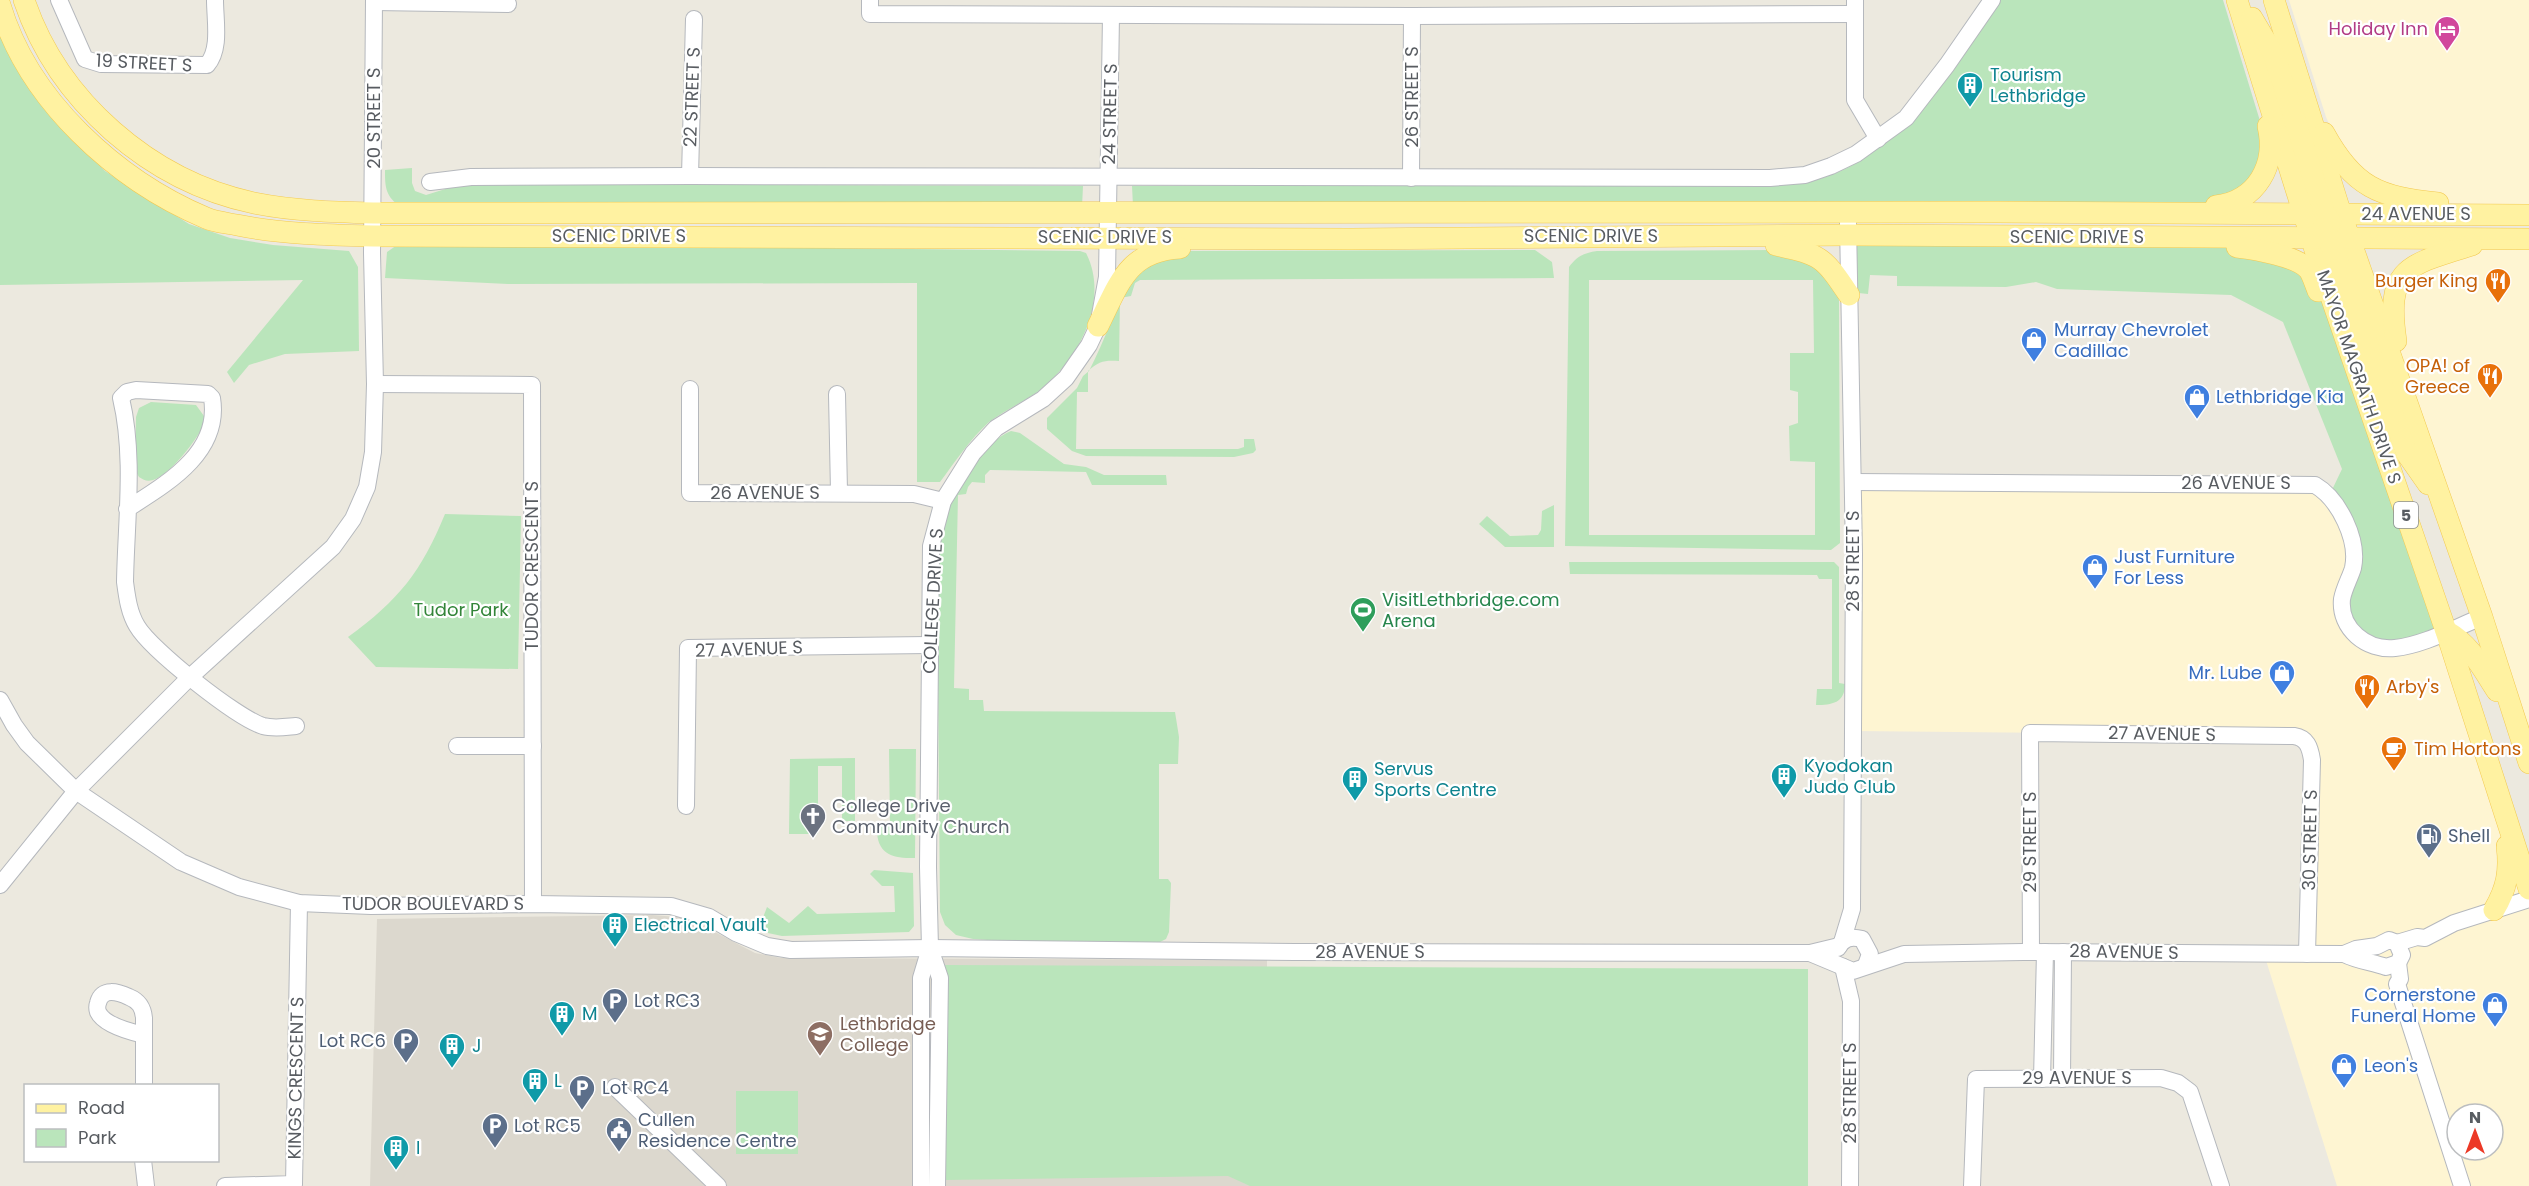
<svg xmlns="http://www.w3.org/2000/svg" width="2529" height="1186" font-family="Poppins,sans-serif">
  <style>
    .commercial { fill: #fef5d2; fill-rule: evenodd }
    .education { fill: #dcd8ce }
    .green { fill: #bae5bb; fill-rule: evenodd }
    .lines { fill: none; stroke-linecap: round; stroke-linejoin: round }
    .minor-casing { stroke: #b5b8bd; stroke-width: 18 }
    .major-casing { stroke: #f3c951; stroke-width: 22 }
    .minor { stroke: #fff; stroke-width: 16 }
    .major { stroke: #fff2a1; stroke-width: 21 }
    .labels { text-anchor: middle; stroke-width: 4.5; stroke-linejoin: round; paint-order: stroke }
    .shield { fill: #fff; stroke: #8a8d90; stroke-width: 1.5 }
    .shield-label { font-size: 16px; font-weight: bold; fill: #585c61 }
    .hotel-label { font-size: 18px; fill: #b23c85; stroke: #fff; text-anchor: end }
    .street-label { font-size: 18px; fill: #585c61; stroke: #fff }
    .culture-label { font-size: 18px; fill: #0d838f; stroke: #fff; text-anchor: start }
    .food-label { font-size: 18px; fill: #c56008; stroke: #fff; text-anchor: end }
    .shop-label { font-size: 18px; fill: #366cbe; stroke: #fff; text-anchor: start }
    .leisure-label { font-size: 18px; fill: #27864d; stroke: #fff; text-anchor: start }
    .park-label { font-size: 18px; fill: #338539; stroke: #fff }
    .worship-label { font-size: 18px; fill: #5b616d; stroke: #fff; text-anchor: start }
    .service-label { font-size: 18px; fill: #4e5e75; stroke: #fff; text-anchor: start }
    .education-label { font-size: 18px; fill: #785e54; stroke: #fff; text-anchor: start }
  </style>
  <rect width="100%" height="100%" fill="#ece9df"/>
  <g class="commercial">
    <path d="M2289,0H2529V206L2443,203L2350,172L2326,117Z"/>
    <path d="M2491,239H2529V763L2403,392L2393,302L2415,264Z"/>
    <path d="M1853,482L2306,484L2446,631L2529,889V1186H2337L2264,954H2307L2305,740L2161,734L1853,731ZM2457,1114H2493V1150H2457Z"/>
  </g>
  <path class="education" d="M653,915L688,918L755,953L781,958L1267,960V1186H370L377,919Z"/>
  <g class="green">
    <path d="M1998,0H2223L2264,134L2256,177L2217,203L1133,206L1132,186H1752C1774,186 1795,185 1816,180C1903,156 1948,68 1998,0Z"/>
    <path d="M0,29L10,56L39,99L105,171L189,224L230,238L273,245L349,251L358,267L359,351L285,354L249,365L234,383L227,372L303,280L0,285Z"/>
    <path d="M412,168V183L415,191L426,195L455,186L470,184L1083,186L1082,207L398,205C385,195 385,185 385,170Z"/>
    <path d="M1848,235L2225,245L2286,257L2322,301L2446,631L2376,647L2344,615L2353,567L2331,492L2342,469L2283,322L2231,295L2057,289L2036,282L2006,287L1897,286V276L1870,275L1868,294L1849,292Z"/>
    <path d="M400,243L1080,251L1086,253C1111,302 1077,363 1036,393C1021,403 1004,411 989,422C970,439 955,462 940,482H917V283L508,284L385,278L387,252Z"/>
    <path d="M1535,250L1552,262L1554,278L1140,280L1135,283L1131,296L1120,298L1119,361C1105,360 1099,361 1088,371V392H1077L1076,449H1238L1244,447V439H1254L1256,450L1253,453L1234,457L1086,456L1072,451L1047,429V418L1077,388L1083,376L1089,371C1105,340 1116,308 1129,275L1177,251Z"/>
    <path d="M1776,250L1795,252L1830,277L1839,300L1840,543L1831,550L1565,546L1569,267C1577,256 1584,253 1597,251ZM1589,280H1813L1814,353H1790V390L1798,392V423L1789,426L1790,461L1815,462V535H1589Z"/>
    <path d="M151,402L196,405L204,416L205,422C198,439 170,475 153,480C147,482 144,480 139,477L135,470L136,417L139,408Z"/>
    <path d="M1011,431L1020,433L1064,464L1086,467L1104,475H1166L1167,485H1092L1086,472L990,470L985,475V483L972,482L968,487L966,494L958,495L954,688L969,689V700H983L984,711L1175,712L1179,737L1178,764H1159V879H1168L1171,883L1169,932L1166,939L1158,943L1016,942L973,939L956,935L945,925L940,912L937,560C940,544 939,523 945,509C956,484 985,441 1011,431Z"/>
    <path d="M1554,505V547H1505L1479,524L1487,516L1510,536L1538,535L1541,530L1542,511Z"/>
    <path d="M445,514L521,516L518,669L376,667L348,637C399,600 421,572 445,514Z"/>
    <path d="M1569,562H1834L1839,567V683L1845,684C1845,703 1832,705 1816,705L1817,689H1832V579H1819L1817,575L1570,574Z"/>
    <path d="M889,749H916L915,858C892,859 876,854 877,827L890,826Z"/>
    <path d="M855,758V821H842V766H818V834H789L790,759Z"/>
    <path d="M874,870L913,873L914,926L909,932L782,936L758,931L767,907L789,923L808,906L817,914L895,912L894,886H882L870,874Z"/>
    <path d="M945,965L1808,969V1186H1250L1228,1176L944,1180Z"/>
    <rect x="736" y="1091" width="62" height="63"/>
  </g>
  <g class="lines">
    <g class="minor-casing">
      <g id="minor">
        <path d="M59,0L85,59L101,64L207,65C221,49 215,21 215,0"/>
        <path d="M870,0V14L1412,16L1855,14"/>
        <path d="M1855,0V100L1878,139"/>
        <path d="M374,2L508,4"/>
        <path d="M690,176L694,19"/>
        <path d="M1411,178L1412,16"/>
        <path d="M430,182L471,177L690,176L1770,178L1805,175L1831,166L1856,154L1906,118L1947,65L1992,0"/>
        <path d="M375,384L532,385L533,904"/>
        <path d="M690,389V493L914,494L943,501"/>
        <path d="M837,394L839,492"/>
        <path d="M1853,482L2315,485C2339,499 2359,540 2353,568C2350,578 2344,588 2342,599C2339,629 2367,651 2395,648C2424,645 2454,628 2482,617"/>
        <path d="M127,509C166,484 221,453 212,398L208,394L136,390L127,392L121,398C135,457 126,521 125,582C127,597 129,613 137,626C151,650 237,718 263,726C274,729 285,727 296,726"/>
        <path d="M0,700L14,725L27,743L76,791L181,862L239,887L299,903L371,906L533,904L671,906L709,917L736,933L767,946L791,950L930,948L1295,952L1810,953L1839,946"/>
        <path d="M457,746H533"/>
        <path d="M686,806L688,648L929,645"/>
        <path d="M0,885L76,791L189,678L333,547L353,519L367,487L373,452L375,384L372,253L374,0"/>
        <path d="M1842,942L1852,909L1854,554L1848,223"/>
        <path d="M2397,943L2417,937L2425,938L2454,923L2529,899"/>
        <path d="M1838,948C1843,938 1851,936 1862,939L1870,954L1866,965"/>
        <path d="M2031,952L2030,733L2294,736C2307,738 2310,747 2312,760L2307,954"/>
        <path d="M1810,953L1853,971L1904,954L2023,952L2344,954L2356,949L2377,946L2389,940L2397,943L2402,955L2398,963L2386,967C2372,962 2358,961 2344,954"/>
        <path d="M2398,963L2400,979L2397,984L2462,1186"/>
        <path d="M1843,967L1851,1001L1850,1186"/>
        <path d="M2042,1079L2045,952"/>
        <path d="M2062,1079L2063,952"/>
        <path d="M144,1086V1018C143,1007 139,1001 129,997C118,992 102,987 98,1003C97,1006 97,1009 98,1012C104,1025 131,1032 144,1035"/>
        <path d="M615,1087L718,1186"/>
        <path d="M143,1160L146,1186"/>
        <path d="M225,1186L294,1184L299,903"/>
        <path d="M921,1186V978L930,948"/>
        <path d="M937,1186L940,978L930,948L928,867L931,546L943,501L973,453L996,428L1043,399L1066,378L1089,345L1098,326L1107,277L1111,15"/>
        <path d="M1972,1186L1976,1079L2161,1078L2178,1083L2190,1092L2221,1186"/>
      </g>
    </g>
    <g class="major-casing">
      <g id="major">
        <path d="M24,0C58,101 150,181 254,203C294,211 333,212 373,213L1997,212L2529,215"/>
        <path d="M2237,0L2315,250L2446,631L2529,889"/>
        <path d="M2274,0L2341,214L2482,617L2529,763"/>
        <path d="M0,5C28,100 116,180 206,218C215,222 227,223 237,225C282,234 327,235 373,236L1351,239L1848,235L2529,239"/>
        <path d="M2252,18L2274,55L2325,214L2331,223"/>
        <path d="M2324,133C2354,188 2379,197 2438,203"/>
        <path d="M2216,206C2257,201 2277,165 2268,126"/>
        <path d="M2322,229L2334,251L2407,454L2428,484"/>
        <path d="M1776,245C1821,255 1823,256 1849,295"/>
        <path d="M2237,247C2254,249 2298,256 2309,270C2313,276 2315,284 2318,291"/>
        <path d="M1098,326C1119,284 1127,251 1180,248"/>
        <path d="M2396,341C2385,266 2409,265 2472,245"/>
        <path d="M2446,631C2471,645 2482,668 2497,691"/>
        <path d="M2494,910C2507,888 2510,871 2507,846"/>
      </g>
    </g>
    <use href="#minor" class="minor"/>
    <use href="#major" class="major"/>
  </g>
  <defs>
    <g id="hotel-pin" transform="scale(1.35)"><path d="M0 17L-7.5 6A9.5 9.5 0 1 1 7.5 6Z" fill="#d1479c" stroke="#fff"/><path d="M-6-4.5h1.5V1H6V5H4.5V3h-9V5H-6ZM-4 0a1.8 1.8 0 1 1 3.6 0ZM.5 0V-2.5h3Q6-2.5 6 0Z" fill="#fff"/></g>
    <g id="building-pin" transform="scale(1.35)"><path d="M0 17L-7.5 6A9.5 9.5 0 1 1 7.5 6Z" fill="#0f9aa8" stroke="#fff"/><path d="M-4-6H4V6H1V3H-1V6H-4ZM-2.5-4.3h1.7v1.8h-1.7ZM.8-4.3h1.7v1.8H.8ZM-2.5-1h1.7V.8h-1.7ZM.8-1h1.7V.8H.8Z" fill="#fff"/></g>
    <g id="restaurant-pin" transform="scale(1.35)"><path d="M0 17L-7.5 6A9.5 9.5 0 1 1 7.5 6Z" fill="#e8710a" stroke="#fff"/><path d="M-5-6h1v4h1v-4h1v4h1v-4h1v5L-1.5 .5V6h-2V.5L-5-1ZM5-6V6H3V1.5H1.5Q1.5-4 5-6Z" fill="#fff"/></g>
    <g id="shop-pin" transform="scale(1.35)"><path d="M0 17L-7.5 6A9.5 9.5 0 1 1 7.5 6Z" fill="#3f7fe0" stroke="#fff"/><path d="M-5-2.5h2.3a2.7 3.5 0 0 1 5.4 0H5L5.5 6h-11ZM-1.5-2.5h3a1.5 2.3 0 0 0-3 0Z" fill="#fff"/></g>
    <g id="stadium-pin" transform="scale(1.35)"><path d="M0 17L-7.5 6A9.5 9.5 0 1 1 7.5 6Z" fill="#2e9e5b" stroke="#fff"/><path d="M0-5a6.5 5 0 1 0 0 10a6.5 5 0 1 0 0-10ZM-3.5-1.8h7v3.6h-7Z" fill="#fff"/></g>
    <g id="cafe-pin" transform="scale(1.35)"><path d="M0 17L-7.5 6A9.5 9.5 0 1 1 7.5 6Z" fill="#e8710a" stroke="#fff"/><path d="M-5.5-4.5H6V0H3Q3 3.5 0 3.5H-2.5Q-5.5 3.5-5.5 0ZM3-3.2v2h1.7v-2ZM-6 4.5H4V6H-6Z" fill="#fff"/></g>
    <g id="church-pin" transform="scale(1.35)"><path d="M0 17L-7.5 6A9.5 9.5 0 1 1 7.5 6Z" fill="#6b7280" stroke="#fff"/><path d="M-1.2-6h2.4v3.5h3.3v2.4h-3.3V6h-2.4V-.1h-3.3v-2.4h3.3Z" fill="#fff"/></g>
    <g id="fuel-pin" transform="scale(1.35)"><path d="M0 17L-7.5 6A9.5 9.5 0 1 1 7.5 6Z" fill="#5c6f8a" stroke="#fff"/><path d="M-5.5-6h7V0h2V4h1.3V-2.5L3-4.5l.8-.8L6-3V5H2.5V1h-1V6h-7ZM-4.2-4.7v3.2H.2V-4.7Z" fill="#fff"/></g>
    <g id="parking-pin" transform="scale(1.35)"><path d="M0 17L-7.5 6A9.5 9.5 0 1 1 7.5 6Z" fill="#5c6f8a" stroke="#fff"/><path d="M-3.5-5.5H1a3.5 3.5 0 0 1 0 7H-1V5.5H-3.5ZM-1-3.4V-.6H.8a1.4 1.4 0 0 0 0-2.8Z" fill="#fff"/></g>
    <g id="university-pin" transform="scale(1.35)"><path d="M0 17L-7.5 6A9.5 9.5 0 1 1 7.5 6Z" fill="#8d6e63" stroke="#fff"/><path d="M0-5L7-2L0 1L-7-2ZM-4 1L0 2.5L4 1V4Q0 6-4 4Z" fill="#fff"/></g>
    <g id="civic-pin" transform="scale(1.35)"><path d="M0 17L-7.5 6A9.5 9.5 0 1 1 7.5 6Z" fill="#5c6f8a" stroke="#fff"/><path d="M-.6-6.5H3V-4.5H.6V-3L4-1V1h2V6H-6V1h2V-1L-.6-3ZM-1.2 2.5V6h2.4V2.5Z" fill="#fff"/></g>
  </defs>
  <g fill-rule="evenodd">
    <use href="#hotel-pin" x="2447" y="29"/>
    <use href="#building-pin" x="1970" y="85"/>
    <use href="#restaurant-pin" x="2498" y="281"/>
    <use href="#shop-pin" x="2034" y="340"/>
    <use href="#restaurant-pin" x="2490" y="376"/>
    <use href="#shop-pin" x="2197" y="397"/>
    <use href="#shop-pin" x="2095" y="567"/>
    <use href="#stadium-pin" x="1363" y="610"/>
    <use href="#shop-pin" x="2282" y="673"/>
    <use href="#restaurant-pin" x="2367" y="687"/>
    <use href="#cafe-pin" x="2394" y="749"/>
    <use href="#building-pin" x="1784" y="776"/>
    <use href="#building-pin" x="1355" y="779"/>
    <use href="#church-pin" x="813" y="816"/>
    <use href="#fuel-pin" x="2429" y="836"/>
    <use href="#building-pin" x="615" y="925"/>
    <use href="#parking-pin" x="615" y="1001"/>
    <use href="#shop-pin" x="2495" y="1005"/>
    <use href="#building-pin" x="562" y="1014"/>
    <use href="#university-pin" x="820" y="1034"/>
    <use href="#parking-pin" x="406" y="1041"/>
    <use href="#building-pin" x="452" y="1046"/>
    <use href="#shop-pin" x="2344" y="1066"/>
    <use href="#building-pin" x="535" y="1081"/>
    <use href="#parking-pin" x="582" y="1088"/>
    <use href="#parking-pin" x="495" y="1126"/>
    <use href="#civic-pin" x="619" y="1130"/>
    <use href="#building-pin" x="396" y="1148"/>
  </g>
  <g class="labels">
    <rect class="shield" x="2394" y="502" width="24" height="26" rx="4.5"/>
    <g class="shield-label">
      <text x="2406" y="521">5</text>
    </g>
    <g class="hotel-label">
      <text x="2428" y="35">Holiday Inn</text>
    </g>
    <g class="street-label">
      <text transform="translate(144 63) rotate(3)" y="6">19 STREET S</text>
      <text transform="translate(692 97) rotate(-88)" y="6">22 STREET S</text>
      <text transform="translate(1412 97) rotate(-90)" y="6">26 STREET S</text>
      <text transform="translate(1110 114) rotate(-89)" y="6">24 STREET S</text>
      <text transform="translate(374 118) rotate(-90)" y="6">20 STREET S</text>
      <text x="2416" y="220">24 AVENUE S</text>
      <text x="619" y="242">SCENIC DRIVE S</text>
      <text x="1591" y="242">SCENIC DRIVE S</text>
      <text x="1105" y="243">SCENIC DRIVE S</text>
      <text x="2077" y="243">SCENIC DRIVE S</text>
      <text transform="translate(2359 377) rotate(71)" y="6">MAYOR MAGRATH DRIVE S</text>
      <text x="2236" y="489">26 AVENUE S</text>
      <text x="765" y="499">26 AVENUE S</text>
      <text transform="translate(1853 561) rotate(-90)" y="6">28 STREET S</text>
      <text transform="translate(532 566) rotate(-90)" y="6">TUDOR CRESCENT S</text>
      <text transform="translate(933 601) rotate(-87)" y="6">COLLEGE DRIVE S</text>
      <text transform="translate(749 649) rotate(-2)" y="6">27 AVENUE S</text>
      <text transform="translate(2162 734) rotate(1)" y="6">27 AVENUE S</text>
      <text transform="translate(2310 840) rotate(-89)" y="6">30 STREET S</text>
      <text transform="translate(2030 842) rotate(-90)" y="6">29 STREET S</text>
      <text x="433" y="910">TUDOR BOULEVARD S</text>
      <text x="1370" y="958">28 AVENUE S</text>
      <text transform="translate(2124 952) rotate(1)" y="6">28 AVENUE S</text>
      <text transform="translate(296 1078) rotate(-89)" y="6">KINGS CRESCENT S</text>
      <text x="2077" y="1084">29 AVENUE S</text>
      <text transform="translate(1850 1093) rotate(-90)" y="6">28 STREET S</text>
    </g>
    <g class="culture-label">
      <text x="1990" y="81">Tourism<tspan x="1990" dy="21">Lethbridge</tspan></text>
      <text x="1804" y="772">Kyodokan<tspan x="1804" dy="21">Judo Club</tspan></text>
      <text x="1374" y="775">Servus<tspan x="1374" dy="21">Sports Centre</tspan></text>
      <text x="634" y="931">Electrical Vault</text>
      <text x="582" y="1020">M</text>
      <text x="472" y="1052">J</text>
      <text x="554" y="1087">L</text>
      <text x="416" y="1154">I</text>
    </g>
    <g class="food-label">
      <text x="2478" y="287">Burger King</text>
      <text x="2470" y="372">OPA! of<tspan x="2470" dy="21">Greece</tspan></text>
      <text x="2386" y="693" text-anchor="start">Arby's</text>
      <text x="2414" y="755" text-anchor="start">Tim Hortons</text>
    </g>
    <g class="shop-label">
      <text x="2054" y="336">Murray Chevrolet<tspan x="2054" dy="21">Cadillac</tspan></text>
      <text x="2216" y="403">Lethbridge Kia</text>
      <text x="2114" y="563">Just Furniture<tspan x="2114" dy="21">For Less</tspan></text>
      <text x="2262" y="679" text-anchor="end">Mr. Lube</text>
      <text x="2476" y="1001" text-anchor="end">Cornerstone<tspan x="2476" dy="21">Funeral Home</tspan></text>
      <text x="2364" y="1072">Leon's</text>
    </g>
    <g class="leisure-label">
      <text x="1382" y="606">VisitLethbridge.com<tspan x="1382" dy="21">Arena</tspan></text>
    </g>
    <g class="park-label">
      <text x="461" y="616">Tudor Park</text>
    </g>
    <g class="worship-label">
      <text x="832" y="812">College Drive<tspan x="832" dy="21">Community Church</tspan></text>
    </g>
    <g class="service-label">
      <text x="2448" y="842">Shell</text>
      <text x="634" y="1007">Lot RC3</text>
      <text x="386" y="1047" text-anchor="end">Lot RC6</text>
      <text x="602" y="1094">Lot RC4</text>
      <text x="638" y="1126">Cullen<tspan x="638" dy="21">Residence Centre</tspan></text>
      <text x="514" y="1132">Lot RC5</text>
    </g>
    <g class="education-label">
      <text x="840" y="1030">Lethbridge<tspan x="840" dy="21">College</tspan></text>
    </g>
  </g>
  <rect x="24" y="1084" width="195" height="78" fill="#ffffff" stroke="#bcbec0" stroke-width="1.5"/>
  <rect x="36" y="1104" width="30" height="9" fill="#fff2a1" stroke="#bcbec0" stroke-width="1.5"/>
  <text x="78" y="1114" font-size="18" fill="#585c61">Road</text>
  <rect x="36" y="1129" width="30" height="18" fill="#bae5bb" stroke="#bcbec0" stroke-width="1.5"/>
  <text x="78" y="1144" font-size="18" fill="#585c61">Park</text>
  <g transform="translate(2475 1132)"><circle r="28" fill="#ffffff" stroke="#bcbec0" stroke-width="1.5"/>
  <path d="M0-4.5L10 22L0 15L-10 22Z" fill="#ec3926"/>
  <text y="-9" font-size="16" font-weight="bold" text-anchor="middle" fill="#585c61">N</text>
  </g>
</svg>
